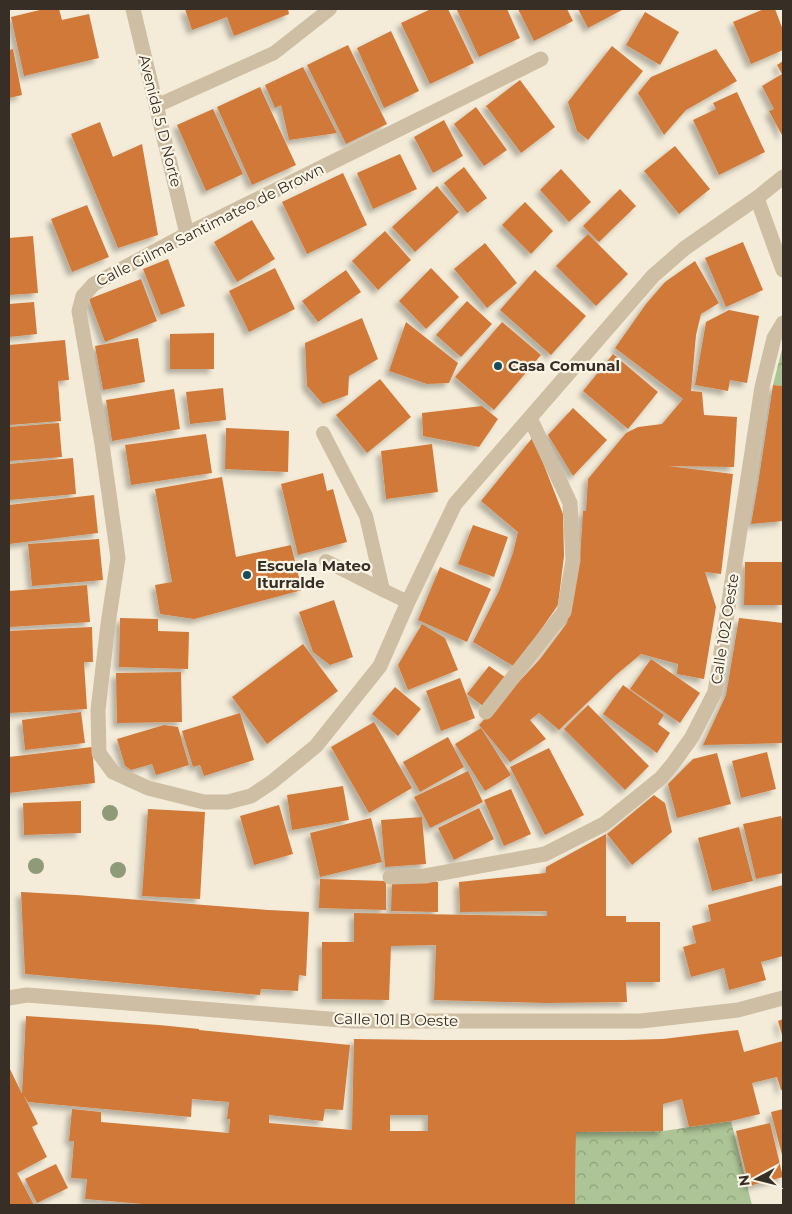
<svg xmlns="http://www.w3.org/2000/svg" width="792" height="1214" font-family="Montserrat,sans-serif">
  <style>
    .park { fill: url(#park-crowns) }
    .building { fill: #d17939; fill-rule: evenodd; filter: url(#shadow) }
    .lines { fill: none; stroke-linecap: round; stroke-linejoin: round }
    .lane { stroke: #cdbea4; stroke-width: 14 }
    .street { stroke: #cdbea4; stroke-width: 15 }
    .tree { fill: #8f9b78 }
    .poi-dot { fill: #184c5c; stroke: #fbf5e5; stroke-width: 2 }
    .labels { text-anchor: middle; stroke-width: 4.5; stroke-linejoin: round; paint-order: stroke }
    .street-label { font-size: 15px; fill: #372f26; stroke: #fbf5e5 }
    .poi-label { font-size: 15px; font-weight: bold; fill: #372f26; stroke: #fbf5e5; text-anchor: start }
  </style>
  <defs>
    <pattern id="park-crowns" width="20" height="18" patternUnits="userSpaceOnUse" patternTransform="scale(1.25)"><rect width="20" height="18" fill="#adc497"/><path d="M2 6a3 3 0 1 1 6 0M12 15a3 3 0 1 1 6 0" fill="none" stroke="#8ea07b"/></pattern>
    <filter id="shadow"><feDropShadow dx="-4.5" dy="4.5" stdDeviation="2.5" flood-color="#0004"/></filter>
  </defs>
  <rect width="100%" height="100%" fill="#f4ecd9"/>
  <g class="park">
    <path d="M782,349H783V386L773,385Z"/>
    <path d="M731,1121L752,1205H575L576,1132L663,1131Z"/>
  </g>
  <g class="building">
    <path d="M44,9H59L62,20L89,14L99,58L24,76L11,17Z"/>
    <path d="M185,9H288L289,14L234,36L227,17L192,30Z"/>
    <path d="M431,9H448L474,63L430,84L401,23Z"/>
    <path d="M461,9H507L520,38L479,57L457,10Z"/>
    <path d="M518,9H567L573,21L534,41Z"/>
    <path d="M578,9H624L588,28Z"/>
    <path d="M764,9H775L783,30V50L751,64L733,22Z"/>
    <path d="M645,12L679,32L660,65L626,45Z"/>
    <path d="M391,31L419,91L384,108L357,48Z"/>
    <path d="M348,45L387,124L346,144L307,65Z"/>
    <path d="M612,46L643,71L588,140L577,131L568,102Z"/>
    <path d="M13,49L22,95L9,98V50Z"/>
    <path d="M716,49L737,81L686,110L664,135L638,93L651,77Z"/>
    <path d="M783,61V137L769,111L774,109L762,86L782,74L777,65Z"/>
    <path d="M303,67L337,133L289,140L281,105L275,108L265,85Z"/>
    <path d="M520,80L555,127L521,153L486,106Z"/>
    <path d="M260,87L296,165L252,185L217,107Z"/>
    <path d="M737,92L765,152L719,175L693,120L716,109L713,103Z"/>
    <path d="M476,107L507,150L484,166L454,124Z"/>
    <path d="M213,109L243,174L206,191L177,125Z"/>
    <path d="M444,120L463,156L433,173L414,137Z"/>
    <path d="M100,122L113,157L142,144L158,235L118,248L71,134Z"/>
    <path d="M675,146L710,189L679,214L644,171Z"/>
    <path d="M400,154L417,189L373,209L357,173Z"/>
    <path d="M464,167L487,198L467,213L444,183Z"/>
    <path d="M561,169L591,202L569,222L540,190Z"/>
    <path d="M343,173L367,225L307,254L282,202Z"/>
    <path d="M437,186L459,212L415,252L392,227Z"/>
    <path d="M620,189L636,206L599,242L583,226Z"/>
    <path d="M525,202L553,231L531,254L502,225Z"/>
    <path d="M87,205L109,257L72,272L51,219Z"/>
    <path d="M252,220L275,259L237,282L214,242Z"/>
    <path d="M385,231L411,260L378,290L352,261Z"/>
    <path d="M588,234L628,274L596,306L556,266Z"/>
    <path d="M33,236L38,293L9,295V238Z"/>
    <path d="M743,242L763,290L726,307L705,258Z"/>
    <path d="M485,243L517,283L487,308L454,269Z"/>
    <path d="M168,259L185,306L161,315L143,269Z"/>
    <path d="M695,261L719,303L701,314L696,335L691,391L702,392L704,415L737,417L734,467L668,466L733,474L721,574L705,572L716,607L704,679L677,674L678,664L641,654L617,674L559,730L539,713L530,720L546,739L510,762L479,725L540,659L567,623L580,558L583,511H586L588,479L626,433L638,427L662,424L683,399L615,348L646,304L665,282Z"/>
    <path d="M275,268L295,309L249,332L229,291Z"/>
    <path d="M431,268L459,297L426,329L399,301Z"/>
    <path d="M346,270L361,292L318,322L302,301Z"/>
    <path d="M535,270L586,316L551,355L500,310Z"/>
    <path d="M141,279L157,321L105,342L89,299Z"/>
    <path d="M467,301L492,324L461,357L436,335Z"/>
    <path d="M34,302L37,334L9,337V304Z"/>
    <path d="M729,310L759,316L747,383L730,380L728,391L695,385L706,322Z"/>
    <path d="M362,318L378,359L349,376L348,395L323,404L307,386L305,343Z"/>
    <path d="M406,322L458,363L449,383L427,384L389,371Z"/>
    <path d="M502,322L541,355L494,410L455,377Z"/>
    <path d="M214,333V369H170V334Z"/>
    <path d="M138,338L145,382L103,390L95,346Z"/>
    <path d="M65,340L69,380L58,381L61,421L9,425V345Z"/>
    <path d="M613,354L658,392L628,429L583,391Z"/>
    <path d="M380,379L411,417L367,453L336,415Z"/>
    <path d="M773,385L783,386V521L751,524L758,484Z"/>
    <path d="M223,388L226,420L190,424L186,392Z"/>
    <path d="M174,389L180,429L112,441L106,400Z"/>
    <path d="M482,406L498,419L479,447L423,436L422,413Z"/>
    <path d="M573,408L607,440L573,476L548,435Z"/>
    <path d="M59,423L62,457L9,461V427Z"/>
    <path d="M226,428L289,431L288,472L225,469Z"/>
    <path d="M206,434L212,473L131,485L125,445Z"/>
    <path d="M533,437L563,514L564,556L558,605L515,667L473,642L499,591L513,553L518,532L481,501Z"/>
    <path d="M432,444L438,492L386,499L381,451Z"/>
    <path d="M73,458L76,494L9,500V464Z"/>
    <path d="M323,473L327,491L333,489L347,542L298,555L281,484Z"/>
    <path d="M222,477L236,557L291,545L302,590L194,619L160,614L155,585L172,582L155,489Z"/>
    <path d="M94,495L98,533L9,544V505Z"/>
    <path d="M473,525L508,537L494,577L458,564Z"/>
    <path d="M99,539L103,580L32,586L28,544Z"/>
    <path d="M745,562H783V605H744Z"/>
    <path d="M440,567L491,589L467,642L418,620Z"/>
    <path d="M87,585L90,622L9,627V591Z"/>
    <path d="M334,600L353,657L330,665L313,652L299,612Z"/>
    <path d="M120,618L158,619V631L189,632L188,669L119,667Z"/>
    <path d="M739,618L783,623V743L703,745L726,695Z"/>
    <path d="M422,624L445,638L458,670L408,690L398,665Z"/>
    <path d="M92,627L93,662H84L87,709L9,713V631Z"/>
    <path d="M303,644L338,691L267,744L232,697Z"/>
    <path d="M651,659L700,693L680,723L630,689Z"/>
    <path d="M489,666L505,677L483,706L467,694Z"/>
    <path d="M181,672L182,722L117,723L116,673Z"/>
    <path d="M460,678L475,718L441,731L426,691Z"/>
    <path d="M623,685L664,715L658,724L670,733L657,753L603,714Z"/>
    <path d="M395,687L421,709L398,736L372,714Z"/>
    <path d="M588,705L649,766L625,790L564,729Z"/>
    <path d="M81,712L85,743L25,750L22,720Z"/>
    <path d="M240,713L254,760L204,776L200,765L193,767L182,731Z"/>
    <path d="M374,722L412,788L369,813L331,747Z"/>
    <path d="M164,725L178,727L189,765L156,775L152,764L131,770L125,766L117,739Z"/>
    <path d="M481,728L511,775L485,791L455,744Z"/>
    <path d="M448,737L464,767L420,792L403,762Z"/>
    <path d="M92,747L95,783L9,793V757Z"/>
    <path d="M549,748L584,815L545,835L510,767Z"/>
    <path d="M767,752L776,789L741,798L732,761Z"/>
    <path d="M717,753L731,804L677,818L668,784L693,759Z"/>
    <path d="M468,771L483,802L430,828L414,797Z"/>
    <path d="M343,786L349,820L292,830L287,795Z"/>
    <path d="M511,789L531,834L504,846L484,800Z"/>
    <path d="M654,795L665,803L672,832L632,865L607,834Z"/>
    <path d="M81,801V833L24,835L23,803Z"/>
    <path d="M279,805L293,854L254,865L240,816Z"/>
    <path d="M479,808L494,839L454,860L438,828Z"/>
    <path d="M148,809L205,812L200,899L142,896Z"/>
    <path d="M781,816L783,825V873L756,879L743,824Z"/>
    <path d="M422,817L426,864L385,867L381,820Z"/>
    <path d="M371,818L382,862L320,877L310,833Z"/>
    <path d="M739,827L753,881L712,891L698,838Z"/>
    <path d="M606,834V916H626V922H660V982H626L627,1002L546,1003L434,1000L436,945L391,946L389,1000L322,999V942H354V913L547,916V911L460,912L459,882L546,873V867Z"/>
    <path d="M320,879L386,881V910L319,908Z"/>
    <path d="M392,881L438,882V912L391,911Z"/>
    <path d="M783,885V956L761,962L766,980L729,990L724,968L691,977L683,947L696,943L692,926L711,921L708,905Z"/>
    <path d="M21,892L76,895L268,910L309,912L306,976L299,975L298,991L261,989L260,995L25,974Z"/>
    <path d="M26,1016L159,1025L199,1029V1030L350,1045L343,1110L325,1109L323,1121L269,1115V1123L352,1130L354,1039L429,1040H625L663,1039L738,1030L744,1052L783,1041V1090H781L777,1077L752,1083L760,1114L731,1121L689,1127L682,1099L663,1104V1131L576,1132L575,1205H154L85,1199L87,1179L71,1178L74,1141H69L72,1109L101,1112V1122L229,1133L230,1119H227L229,1102L192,1099L191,1117L28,1102L23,1094L38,1124L32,1127L47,1157L17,1173L34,1205H9V1067L22,1094ZM390,1115H428V1131H390Z"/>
    <path d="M783,1019V1038L778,1021Z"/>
    <path d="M783,1109V1159L771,1112Z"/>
    <path d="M770,1123L783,1177L749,1186L736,1131Z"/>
    <path d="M56,1164L68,1188L37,1203L25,1179Z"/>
  </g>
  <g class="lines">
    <g class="lane">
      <path d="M156,106L274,53L330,9"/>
      <path d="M323,433L366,516L383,590L408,602"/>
      <path d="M326,561L383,590"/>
    </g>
    <g class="street">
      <path d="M133,9L187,234"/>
      <path d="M541,59L187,234L94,284L83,296L79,311L102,444L118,558L108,624L98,710L99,753L113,772L148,788L204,802H228L251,796L272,782L316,746L380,666L408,602L455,504L653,276L685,248L757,198L783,177"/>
      <path d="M757,198L783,270"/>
      <path d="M486,712L564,612L573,560L570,503L530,418"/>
      <path d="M390,877L425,876L545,854L604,824L661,778L672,765L692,737L715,692L762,387L774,338L783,323"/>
      <path d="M9,998L27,995L354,1021H641L738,1010L783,998"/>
    </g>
  </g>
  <g class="tree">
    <circle cx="110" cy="813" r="8"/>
    <circle cx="36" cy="866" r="8"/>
    <circle cx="118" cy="870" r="8"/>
  </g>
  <g class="poi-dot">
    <circle cx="498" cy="366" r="5"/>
    <circle cx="247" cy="575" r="5"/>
  </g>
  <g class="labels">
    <g class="street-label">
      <text transform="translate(160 121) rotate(76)" y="5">Avenida 5 D Norte</text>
      <text transform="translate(210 225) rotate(-27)" y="5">Calle Gilma Santimateo de Brown</text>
      <text transform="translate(725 629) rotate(-81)" y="5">Calle 102 Oeste</text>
      <text transform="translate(396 1020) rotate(1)" y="5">Calle 101 B Oeste</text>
    </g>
    <g class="poi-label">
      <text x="508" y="371">Casa Comunal</text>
      <text x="257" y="571">Escuela Mateo<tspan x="257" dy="17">Iturralde</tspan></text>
    </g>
  </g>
  <rect width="792" height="1214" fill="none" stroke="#372f26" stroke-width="20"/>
  <g transform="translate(757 1179) rotate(263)" stroke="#fbf5e5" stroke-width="4" paint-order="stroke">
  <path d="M0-4L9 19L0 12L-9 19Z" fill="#372f26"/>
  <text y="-8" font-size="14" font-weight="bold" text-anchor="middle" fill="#372f26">N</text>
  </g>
</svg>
